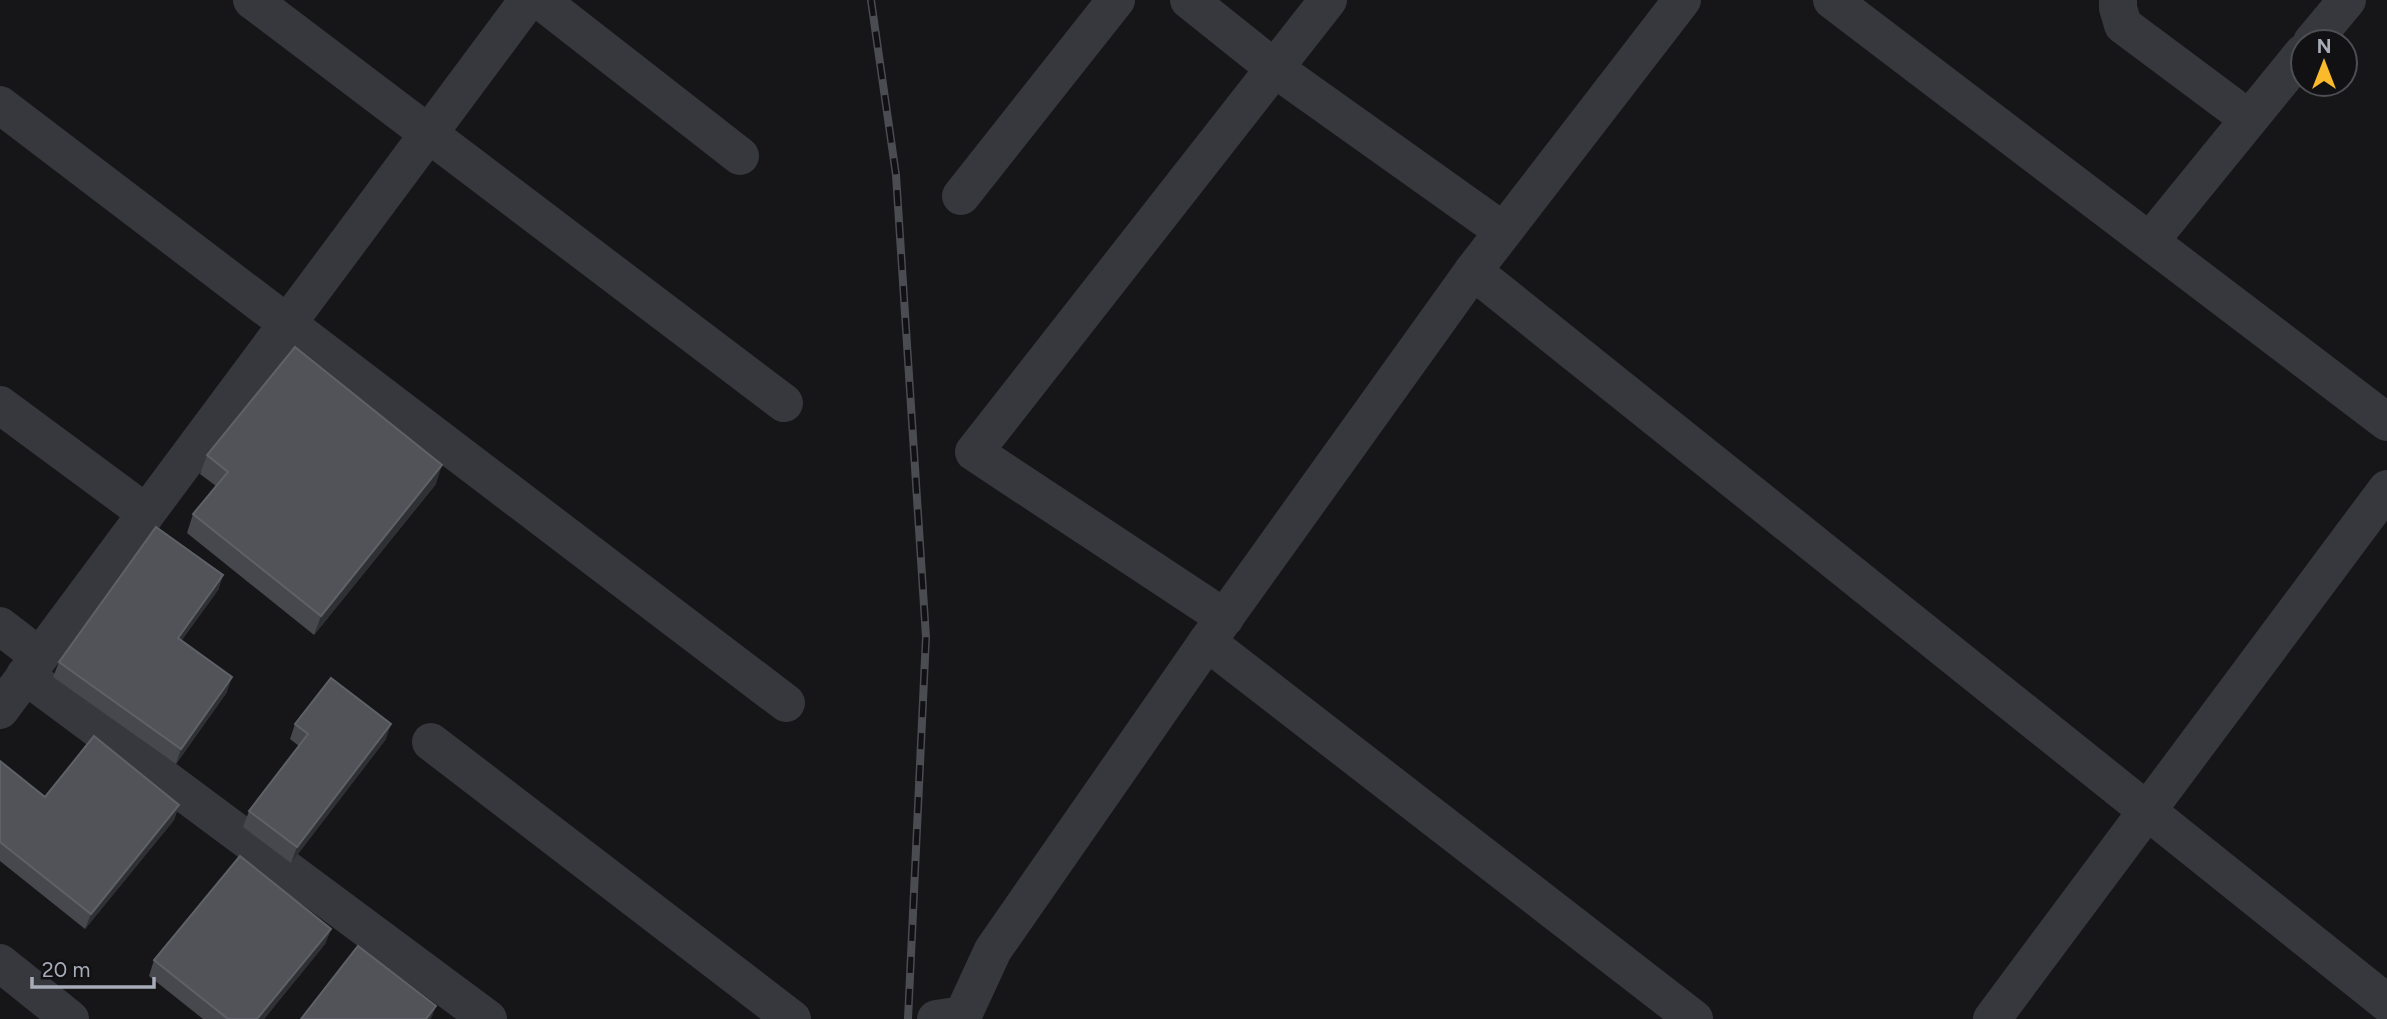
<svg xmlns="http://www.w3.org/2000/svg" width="2387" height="1019" font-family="Figtree,sans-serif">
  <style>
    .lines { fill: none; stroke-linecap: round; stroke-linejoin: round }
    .minor { stroke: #37383d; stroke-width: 38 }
    .rail-casing { stroke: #4a4c52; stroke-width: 8 }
    .rail { stroke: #111113; stroke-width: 5; stroke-dasharray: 16; stroke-linecap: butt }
    .wall { fill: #47484d }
    .shaded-wall { fill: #2f3033 }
    .building { fill: #525359; stroke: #5f6168; stroke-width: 2 }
  </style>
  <rect width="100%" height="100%" fill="#161618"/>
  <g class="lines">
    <g class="minor">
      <path d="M252,0L784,403"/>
      <path d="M540,0L740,156"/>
      <path d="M1189,0L1274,68L1503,231"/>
      <path d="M1832,0L2387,422"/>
      <path d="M2118,0V8L2123,25L2249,119"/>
      <path d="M2312,42L2347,0"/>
      <path d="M0,105L786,703"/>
      <path d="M961,196L1116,0"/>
      <path d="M2150,241L2303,53"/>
      <path d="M1473,271L2387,1003"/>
      <path d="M0,405L146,513"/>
      <path d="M1225,618L974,452L1328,0"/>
      <path d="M0,626L39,656"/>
      <path d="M1207,642L1694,1019"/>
      <path d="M25,675L488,1019"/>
      <path d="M0,710L528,0"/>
      <path d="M431,742L792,1019"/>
      <path d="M0,963L70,1019"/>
      <path d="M936,1019L963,1015L993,950L1207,642L1473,271L1682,0"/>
      <path d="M1992,1019L2387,489"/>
    </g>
    <g class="rail-casing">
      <path id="rail" d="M871,0L896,175L926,637L908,1019"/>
    </g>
    <use href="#rail" class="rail"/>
  </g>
  <g class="wall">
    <path d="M207,455L436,484L314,635L187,533L193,514L216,486L200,474Z"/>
    <path d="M223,575L218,590L181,641L227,692L176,764L53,677L59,662Z"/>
    <path d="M295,724L386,739L291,863L243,827L249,811L299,746L290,739Z"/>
    <path d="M0,761L45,797L179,805L174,820L85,929L0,861Z"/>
    <path d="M331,929L325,944L264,1019H203L149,976L154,960Z"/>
  </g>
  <g class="shaded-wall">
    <path d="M442,465L436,484L314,635L321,616Z"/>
    <path d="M223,575L218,590L172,654L178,638Z"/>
    <path d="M232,677L227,692L176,764L181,749Z"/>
    <path d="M391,724L386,739L291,863L297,847Z"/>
    <path d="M179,805L174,820L85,929L91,914Z"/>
    <path d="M331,929L325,944L264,1019H257Z"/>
    <path d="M436,1006L431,1019H426Z"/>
  </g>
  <g class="building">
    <path d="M295,347L442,465L321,616L193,514L228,472L207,455Z"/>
    <path d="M156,527L223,575L178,638L232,677L181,749L59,662Z"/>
    <path d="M331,678L391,724L297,847L249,811L308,734L295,724Z"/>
    <path d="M94,736L179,805L91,914L0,842V761L45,797Z"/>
    <path d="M240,856L331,929L257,1019H228L154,960Z"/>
    <path d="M358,946L436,1006L426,1019H301Z"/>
  </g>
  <g transform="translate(2324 63)"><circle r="33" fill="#111113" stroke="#4d4f55" stroke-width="2"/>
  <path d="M0-5L12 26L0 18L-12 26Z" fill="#fbba2b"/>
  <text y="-10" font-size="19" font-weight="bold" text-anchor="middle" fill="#a7acb9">N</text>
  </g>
  <path d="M32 977v10h122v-10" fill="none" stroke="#a7acb9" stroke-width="3.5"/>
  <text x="42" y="977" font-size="21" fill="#a7acb9" stroke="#111113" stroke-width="5" paint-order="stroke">20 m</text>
</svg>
